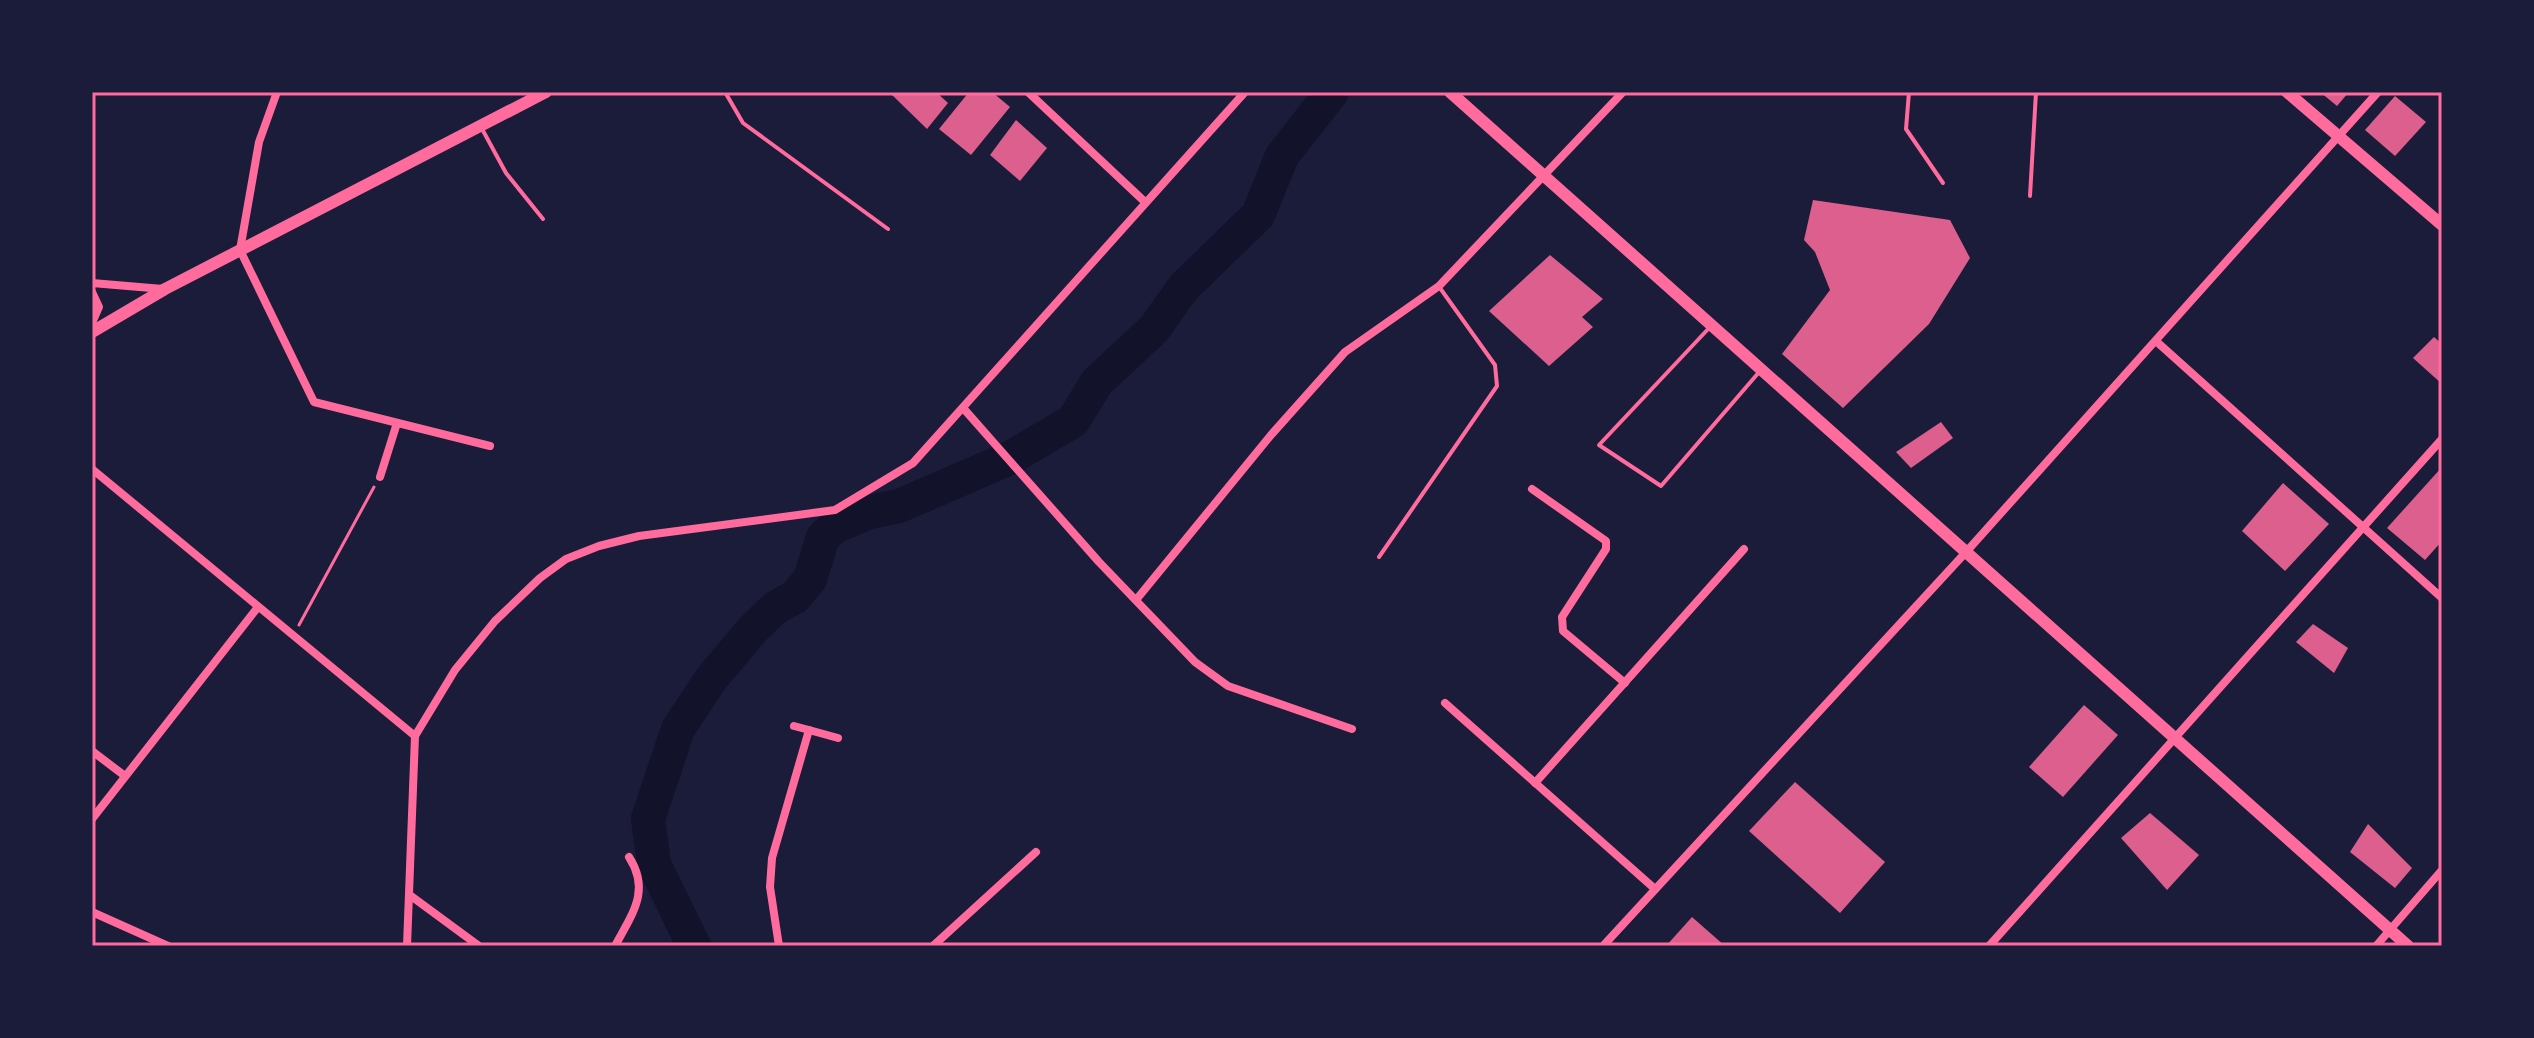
<svg xmlns="http://www.w3.org/2000/svg" width="2534" height="1038" font-family="'Playfair Display',serif">
  <style>
    .lines { fill: none; stroke-linecap: round; stroke-linejoin: round }
    .river { stroke: #12122b; stroke-width: 34 }
    .building { fill: #dd5f8e }
    .path { stroke: #ff6b9d; stroke-width: 3 }
    .service { stroke: #ff6b9d; stroke-width: 4 }
    .minor { stroke: #ff6b9d; stroke-width: 8 }
    .secondary { stroke: #ff6b9d; stroke-width: 12 }
    .neatline { fill: none; stroke: #ff6b9d; stroke-width: 3 }
  </style>
  <rect width="100%" height="100%" fill="#1b1b3a"/>
  <g class="lines">
    <path class="river" d="M694,946L654,864L648,819L678,729L711,679L754,628L775,608L795,597L810,579L823,537L836,526L870,512L899,506L1010,458L1073,421L1097,382L1154,329L1183,288L1258,215L1282,156L1332,92"/>
  </g>
  <g class="building">
    <path d="M889,92H936L948,103L927,129Z"/>
    <path d="M969,92H992L1010,107L971,155L939,129Z"/>
    <path d="M2320,92H2349L2337,106Z"/>
    <path d="M2395,96L2426,122L2395,156L2365,130Z"/>
    <path d="M1016,120L1047,148L1020,181L990,155Z"/>
    <path d="M1813,200L1950,220L1970,258L1929,324L1843,408L1782,354L1830,290L1815,252L1804,240Z"/>
    <path d="M1550,255L1603,299L1582,317L1593,327L1549,366L1489,311Z"/>
    <path d="M2434,337L2442,344V384L2413,358Z"/>
    <path d="M1941,422L1953,438L1911,468L1896,452Z"/>
    <path d="M2442,467V541L2425,560L2387,528Z"/>
    <path d="M2283,483L2329,524L2285,571L2242,531Z"/>
    <path d="M2313,624L2348,648L2334,673L2296,642Z"/>
    <path d="M2084,705L2118,735L2063,797L2029,767Z"/>
    <path d="M1795,782L1885,862L1840,913L1749,831Z"/>
    <path d="M2150,813L2199,855L2167,890L2121,838Z"/>
    <path d="M2368,824L2412,868L2395,888L2350,852Z"/>
    <path d="M1692,917L1725,946H1666Z"/>
  </g>
  <g class="lines">
    <path class="path" d="M299,625L374,487"/>
    <g class="service">
      <path d="M725,92L743,123L888,229"/>
      <path d="M1909,92L1906,129L1943,183"/>
      <path d="M481,127L506,173L543,219"/>
      <path d="M2030,196L2036,92"/>
      <path d="M1710,327L1599,445L1661,486L1760,371"/>
      <path d="M1379,557L1497,386L1495,365L1440,288"/>
    </g>
    <g class="minor">
      <path d="M277,92L259,142L240,250L314,402L490,446"/>
      <path d="M1028,92L1145,202"/>
      <path d="M92,283L163,289"/>
      <path d="M92,292L99,307L92,323"/>
      <path d="M2157,342L2442,598"/>
      <path d="M964,409L1099,562L1195,662L1228,686L1352,729"/>
      <path d="M92,469L415,736"/>
      <path d="M380,477L397,423"/>
      <path d="M1532,489L1606,541V549L1562,617L1563,631L1625,683"/>
      <path d="M1136,600L1271,435L1345,352L1439,286L1623,92"/>
      <path d="M1445,703L1655,889"/>
      <path d="M809,730L838,738"/>
      <path d="M92,751L125,776"/>
      <path d="M1535,783L1744,549"/>
      <path d="M92,819L258,607"/>
      <path d="M411,896L479,946"/>
      <path d="M92,912L168,946"/>
      <path d="M407,946L415,736L455,670L495,621L540,578L566,559L599,546L639,536L835,510L913,463L1245,92"/>
      <path d="M615,946C632,914 651,891 629,857"/>
      <path d="M779,946L770,887L772,858L809,730L794,726"/>
      <path d="M933,946L1036,852"/>
      <path d="M1603,946L1967,551L2378,92"/>
      <path d="M1989,946L2442,439"/>
      <path d="M2376,946L2442,870"/>
    </g>
    <g class="secondary">
      <path d="M1450,92L2408,946"/>
      <path d="M2287,92L2442,225"/>
      <path d="M92,332L165,289L546,92"/>
    </g>
  </g>
  <rect width="2534" height="1038" fill="none" stroke="#1b1b3a" stroke-width="188"/>
  <rect x="94" y="94" width="2346" height="850" class="neatline"/>
</svg>
